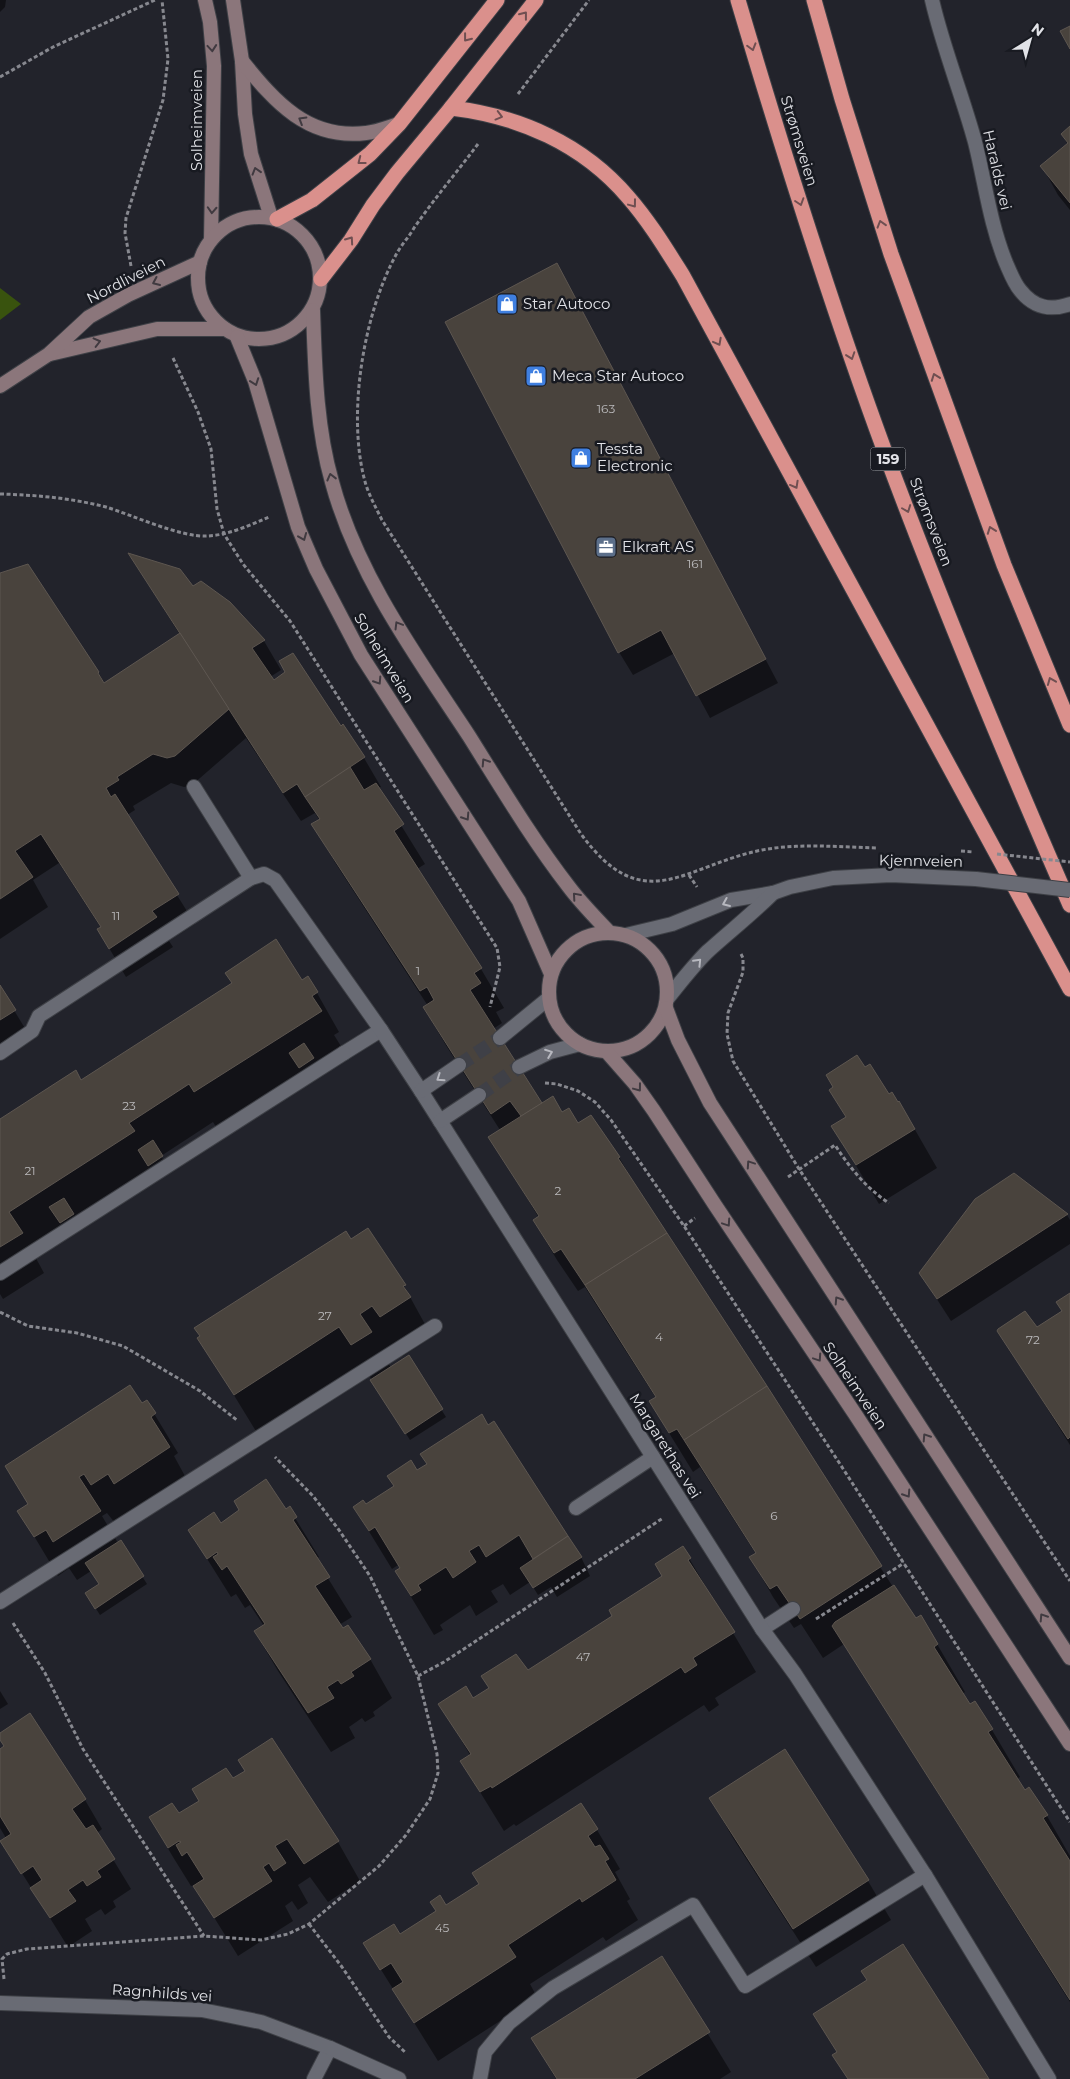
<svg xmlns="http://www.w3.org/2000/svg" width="1070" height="2079" font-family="Montserrat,sans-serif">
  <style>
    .forest { fill: #39530e }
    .shadow { fill: #0007 }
    .building { fill: #49433d; stroke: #5d5650 }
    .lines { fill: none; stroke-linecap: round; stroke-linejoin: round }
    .minor-tunnel { stroke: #3f4047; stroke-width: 14; stroke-dasharray: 14 7; stroke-linecap: butt }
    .service-casing { stroke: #3e4046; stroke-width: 16 }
    .minor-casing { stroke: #3e4046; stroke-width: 16 }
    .tertiary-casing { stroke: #3e4046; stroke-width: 16 }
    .secondary-casing { stroke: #3e4046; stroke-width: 16 }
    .motorway-casing { stroke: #3e4046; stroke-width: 17 }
    .path { stroke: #87888f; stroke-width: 3; stroke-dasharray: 4 2.5; stroke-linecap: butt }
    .service { stroke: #696b74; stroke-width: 14 }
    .minor { stroke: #696b74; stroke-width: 14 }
    .tertiary { stroke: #696b74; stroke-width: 14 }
    .secondary { stroke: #8b767b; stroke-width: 14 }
    .motorway { stroke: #da908c; stroke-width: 15 }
    .tertiary-bridge-casing { stroke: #3e4046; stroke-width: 16; stroke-linecap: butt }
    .path-bridge { stroke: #87888f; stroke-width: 3; stroke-dasharray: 4 2.5; stroke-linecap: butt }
    .tertiary-bridge { stroke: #696b74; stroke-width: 14 }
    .oneway { stroke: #6f4f51 }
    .oneway2 { stroke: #403a40 }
    .oneway3 { stroke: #b7b8bf }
    .labels { text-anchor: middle; stroke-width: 5; stroke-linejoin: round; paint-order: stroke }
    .number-label { font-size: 12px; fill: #bbbabc }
    .shield { fill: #181a21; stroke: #a5a6ac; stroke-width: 1 }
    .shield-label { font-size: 14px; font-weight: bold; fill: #e1e2e7 }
    .street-label { font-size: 15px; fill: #e1e2e7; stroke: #181a21 }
    .poi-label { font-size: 15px; fill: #e1e2e7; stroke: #181a21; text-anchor: start }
  </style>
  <rect width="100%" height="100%" fill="#22232b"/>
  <path class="forest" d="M0,288L21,304L0,320Z"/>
  <g class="shadow">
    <path d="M0,0H6L5,7L0,12Z"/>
    <path d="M1070,128V210L1058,195L1042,166L1068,145L1062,134Z"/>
    <path d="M557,265L778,683L710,718L675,653L633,675L619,652Z"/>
    <path d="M131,556L192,588L264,641L281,670L270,677L273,681L341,728L364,758L381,787L378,788L425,864L417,869L481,969L504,1008L496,1012L502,1023L493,1029L542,1105L562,1114L619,1157L642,1198L893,1587L915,1620L937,1644L965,1692L962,1694L970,1706L992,1730L1020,1777L1017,1779L1025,1792L1047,1816L1070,1856V2002L844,1644L823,1658L801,1624L794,1628L773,1597L751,1558L756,1554L700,1467L693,1472L650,1402L656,1398L609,1325L585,1287L578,1291L557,1260L534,1221L539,1218L490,1137L500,1130L447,1047L424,1008L428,1006L336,864L313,825L320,821L315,813L301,821L246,738L192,785L184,787L171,783L133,806L135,810L127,815L195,924L169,941L173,947L126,977L98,929L101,928L59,863L33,880L48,907L0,939V574L98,672L105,684L180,635Z"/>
    <path d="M226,973L302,982L317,993L339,1032L334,1035L344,1051L218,1130L213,1122L161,1156L166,1164L32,1251L44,1273L3,1299L0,1294V1121L81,1081L232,984Z"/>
    <path d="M0,987L32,1040L0,1058Z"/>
    <path d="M865,1069L888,1095L897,1103L899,1102L937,1168L879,1204L833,1127L846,1118L831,1091Z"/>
    <path d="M1014,1174L1067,1215L1070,1220V1244L951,1321L920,1273Z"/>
    <path d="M368,1230L404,1286L432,1337L403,1356L396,1344L383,1353L391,1368L408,1357L446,1417L410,1440L363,1366L257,1433L199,1338Z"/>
    <path d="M1070,1295V1445L999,1331L1036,1329L1063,1312Z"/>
    <path d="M147,1402L178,1453L174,1456L191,1487L115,1523L107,1513L102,1516L118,1543L120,1542L147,1584L100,1615L91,1601L100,1584L91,1571L77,1580L69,1568L58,1576L19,1511L29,1505Z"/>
    <path d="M493,1423L581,1557L590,1576L557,1597L551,1587L538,1595L530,1582L510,1595L503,1584L491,1591L498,1602L476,1616L470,1605L440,1625L443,1630L434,1635L396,1572L401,1569L398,1565L392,1569L354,1507L365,1506Z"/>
    <path d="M289,1508L319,1557L316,1559L352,1617L339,1625L370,1659L392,1698L373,1712L375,1716L365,1722L362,1718L349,1727L355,1738L331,1752L278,1671L255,1632L264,1626L250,1605L245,1608L236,1594L231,1597L189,1530L285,1510Z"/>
    <path d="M683,1548L756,1672L715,1698L719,1705L709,1712L704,1705L516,1826L514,1824L504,1831L461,1761L470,1755L440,1704L473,1699L528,1671L614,1616L664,1576Z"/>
    <path d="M0,1691L8,1704L0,1709Z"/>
    <path d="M30,1715L85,1800L102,1829L97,1833L131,1889L113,1901L116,1907L105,1915L101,1909L85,1919L92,1931L68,1947L2,1841L6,1838L0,1828V1751L5,1747L0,1734Z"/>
    <path d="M272,1740L338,1842L360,1881L328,1902L310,1877L298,1885L308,1903L298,1910L292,1901L285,1906L293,1921L238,1956L194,1885L191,1886L173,1857L150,1818L179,1815L246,1771Z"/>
    <path d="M710,1798L868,1881L891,1920L816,1967L733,1838Z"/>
    <path d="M597,1830L620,1869L615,1872L630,1899L627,1901L638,1920L606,1941L603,1937L530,1984L537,1997L438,2061L365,1944L400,1936L446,1907Z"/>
    <path d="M661,1957L731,2072L720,2079H556L532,2038Z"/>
  </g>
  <g class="building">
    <path d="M1070,26V49L1060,31Z"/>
    <path d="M1070,126V203L1040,166L1068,143L1061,134Z"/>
    <path d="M557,263L766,659L696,696L661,630L618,653L445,322Z"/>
    <path d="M128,553L180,569L193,586L201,581L230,602L265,640L252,648L274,680L285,672L279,661L293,653L341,726L343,724L365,757L305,797L297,784L283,793Z"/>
    <path d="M28,564L99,672L98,673L104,683L180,633L229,709L175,756L167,758L153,754L117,777L119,780L106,788L111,797L115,794L179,894L152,911L157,917L109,949L97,929L101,927L41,834L15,851L33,877L0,899V573Z"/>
    <path d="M350,767L364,790L376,783L404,824L394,831L482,968L474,973L481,983L470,990L542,1103L521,1116L510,1101L491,1114L423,1007L434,1000L427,987L420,991L311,824L320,819L305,797Z"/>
    <path d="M276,939L302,980L308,976L318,992L312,996L322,1011L194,1092L189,1084L129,1123L135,1131L9,1212L23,1233L0,1247V1119L76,1070L81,1080L232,983L225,973Z"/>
    <path d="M0,985L16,1010L0,1020Z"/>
    <path d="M304,1043L314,1058L299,1068L289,1053Z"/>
    <path d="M857,1055L865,1067L870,1064L889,1094L892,1092L898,1102L899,1101L915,1129L856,1165L831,1126L846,1117L829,1090L833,1087L826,1075Z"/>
    <path d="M553,1096L562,1112L569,1108L578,1123L591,1115L620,1157L618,1158L667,1233L585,1285L561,1249L554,1253L533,1220L539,1216L488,1137Z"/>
    <path d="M153,1140L163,1156L148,1166L138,1150Z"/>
    <path d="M1014,1173L1068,1214L937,1299L919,1273L975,1199Z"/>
    <path d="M64,1198L74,1214L60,1223L49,1207Z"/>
    <path d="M368,1228L406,1285L403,1286L411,1297L380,1317L372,1306L360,1314L372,1332L351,1345L339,1327L234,1395L197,1338L200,1336L194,1328L346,1231L351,1239Z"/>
    <path d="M667,1233L767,1386L684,1440L677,1429L669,1433L649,1401L656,1397L585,1285Z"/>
    <path d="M1070,1293V1437L1068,1439L997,1331L998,1329L1025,1311L1037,1327L1062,1311L1056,1302Z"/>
    <path d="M409,1355L443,1409L405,1434L370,1380Z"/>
    <path d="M130,1385L142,1403L147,1400L156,1413L151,1417L170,1447L114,1484L108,1474L91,1485L84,1474L79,1477L101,1511L53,1542L46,1530L34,1537L17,1511L28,1504L5,1466Z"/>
    <path d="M767,1386L882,1566L800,1619L777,1585L770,1589L749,1557L756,1553L684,1440Z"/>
    <path d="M482,1414L488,1425L494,1421L568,1536L533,1559L519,1535L486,1557L479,1545L469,1551L476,1562L453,1578L446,1567L418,1585L421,1590L411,1596L395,1571L400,1568L375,1527L369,1531L353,1507L363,1500L366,1504L394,1486L387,1476L411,1460L417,1470L427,1464L420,1454Z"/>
    <path d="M266,1479L286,1509L290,1506L297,1517L293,1520L330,1577L315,1586L343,1628L348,1625L371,1659L351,1672L354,1676L341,1684L338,1680L327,1687L334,1698L308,1713L254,1631L265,1624L227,1566L222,1570L213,1557L218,1554L217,1552L207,1559L188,1530L214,1512L221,1523L239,1510L234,1501Z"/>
    <path d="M568,1536L582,1557L533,1588L520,1568Z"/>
    <path d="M121,1540L144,1576L95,1609L85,1593L99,1584L85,1563Z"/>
    <path d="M683,1546L691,1558L688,1560L735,1632L693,1658L697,1665L685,1673L681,1667L492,1788L491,1786L480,1792L460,1761L471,1754L438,1704L466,1686L473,1698L489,1688L481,1676L516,1654L528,1670L612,1616L609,1610L662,1576L655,1564Z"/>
    <path d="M894,1585L916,1618L921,1615L938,1644L934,1647L970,1704L975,1701L993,1729L988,1732L1025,1790L1029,1787L1048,1815L1043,1818L1070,1861V2000L832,1626L835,1622Z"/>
    <path d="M30,1713L86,1799L72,1809L86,1829L93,1825L115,1859L97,1871L101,1877L87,1886L83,1880L68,1890L76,1901L50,1918L30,1888L42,1880L33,1866L21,1874L0,1841L11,1834L0,1816V1749L4,1746L0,1740V1733Z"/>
    <path d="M272,1738L339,1841L304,1864L287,1839L275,1846L286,1863L274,1871L269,1863L263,1867L272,1881L214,1918L193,1886L204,1879L187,1852L182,1856L176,1845L181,1842L179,1841L168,1848L149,1817L172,1803L179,1813L199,1801L192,1789L226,1768L233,1778L245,1771L238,1760Z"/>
    <path d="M785,1749L869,1880L793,1929L709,1798Z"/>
    <path d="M581,1803L598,1829L588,1836L595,1847L600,1845L609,1859L605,1861L616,1880L582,1902L580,1898L508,1945L516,1957L414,2023L392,1989L403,1982L391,1963L380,1970L363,1943L394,1924L400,1934L436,1911L430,1902L440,1895L446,1905L479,1884L472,1873Z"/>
    <path d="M903,1944L989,2079H848L832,2055L837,2052L813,2014L867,1980L861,1971Z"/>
    <path d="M662,1956L710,2032L635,2079H557L531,2038Z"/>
  </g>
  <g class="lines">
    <g class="minor-tunnel">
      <path d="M459,1065L500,1038"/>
      <path d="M479,1095L519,1067"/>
    </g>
    <g class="service-casing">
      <g id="service">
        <path d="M194,787L251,878"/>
        <path d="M344,1053L381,1030"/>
        <path d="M576,1508L653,1457"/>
        <path d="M762,1629L793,1609"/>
        <path d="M314,2079L330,2048"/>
      </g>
    </g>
    <g class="minor-casing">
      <g id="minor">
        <path d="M932,0C943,48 962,94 975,142C985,182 990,224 1006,263C1010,272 1014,283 1020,290C1034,308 1050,311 1070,304"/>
        <path d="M500,1038L549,998"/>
        <path d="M0,1053L32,1031L39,1016L251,878L264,874L275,880L381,1030L421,1091L762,1629L795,1674L925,1875L1049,2079"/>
        <path d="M519,1067L550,1052L580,1044"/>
        <path d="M421,1091L459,1065"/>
        <path d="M440,1121L479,1095"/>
        <path d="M0,1273L344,1053"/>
        <path d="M0,1602L435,1326"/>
        <path d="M0,2003L202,2010L261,2022L330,2048L399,2079"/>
        <path d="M480,2079L485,2052L509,2023L553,1988L693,1905L745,1986L925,1875"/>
      </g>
    </g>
    <g class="tertiary-casing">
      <g id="tertiary">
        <path d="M626,935L672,924L731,900L773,893L790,887L833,878L891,875L976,879"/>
        <path d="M667,999C680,983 692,967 707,952C729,932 752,914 773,893"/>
      </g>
    </g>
    <g class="secondary-casing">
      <g id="secondary">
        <path d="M205,0L210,22L214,66L211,240"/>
        <path d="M233,0L242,61L245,114L251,154L271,217"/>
        <path d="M242,61C275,102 308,140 366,133C377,132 389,127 399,124"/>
        <circle cx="259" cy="278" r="61"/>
        <path d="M313,310C315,367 316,426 332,482C357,575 417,657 469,736C501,787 532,839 569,887C581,903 595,917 609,932"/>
        <path d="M237,337L255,381L298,527L316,569L361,655L519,901L551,974"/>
        <path d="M50,354L157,329H225"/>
        <path d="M0,386L49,354L89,317L128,295L200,262"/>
        <circle cx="608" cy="992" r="59"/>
        <path d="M666,1008L678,1040L710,1103L1070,1658"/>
        <path d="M606,1051L635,1084L654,1111L715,1205L855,1414L1070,1744"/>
      </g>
    </g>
    <g class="motorway-casing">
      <g id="motorway">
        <path d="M738,0C783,152 830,303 885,452C942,605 1005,756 1070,905"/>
        <path d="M814,0L842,99L891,254L1004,565L1070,725"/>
        <path d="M451,108C519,116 583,144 628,197C649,221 666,249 683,276L1070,989"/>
        <path d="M277,219L312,200L370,154L399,124L497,0"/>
        <path d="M321,279L351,240L373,205L397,173L451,108L536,0"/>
      </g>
    </g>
    <g class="path">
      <path d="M0,77L53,47L155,0"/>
      <path d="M518,94L589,0"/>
      <path d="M478,144C457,172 434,199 414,228C409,237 402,244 397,253C363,314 346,418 366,485C370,497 376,508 382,520L581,834C644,920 685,865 762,850C800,843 838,847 877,848"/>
      <path d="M131,266L125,233L126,218L163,100L168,59L162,0"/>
      <path d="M173,358L198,412L211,449L217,509L224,534L243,564L290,621L497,948L500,967L490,1007"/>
      <path d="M0,494C36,495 71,498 106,507C132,515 182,538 208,536C229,535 250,525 269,517"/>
      <path d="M689,875L697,887"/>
      <path d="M741,954L743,958V972L728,1013L727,1034L733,1061L799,1169L1070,1581"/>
      <path d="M545,1083L557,1084L578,1091L595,1102L611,1120L684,1226L840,1464L1070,1822"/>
      <path d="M788,1177L835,1145C850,1168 866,1188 889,1203"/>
      <path d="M684,1226L695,1218"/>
      <path d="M0,1312L28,1326L77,1333L123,1346L200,1391L238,1421"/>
      <path d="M816,1619L904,1563"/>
      <path d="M13,1623L45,1673L83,1749L204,1936"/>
      <path d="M418,1676L444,1662L663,1518"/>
      <path d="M309,1924L342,1967L389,2037L406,2053"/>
      <path d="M4,1979L2,1959L7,1954L27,1949L204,1936L261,1940L288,1934L309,1924L379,1866L406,1835L430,1799L438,1773L437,1754L418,1676L370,1576L339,1530L313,1496L275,1457"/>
    </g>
    <use href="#service" class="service"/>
    <use href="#minor" class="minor"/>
    <use href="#tertiary" class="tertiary"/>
    <use href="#secondary" class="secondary"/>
    <use href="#motorway" class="motorway"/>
    <g class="tertiary-bridge-casing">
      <path id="tertiary-bridge" d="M976,879L1070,890"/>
    </g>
    <g class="path-bridge">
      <path d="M961,851L973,852"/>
      <path d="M997,854L1070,862"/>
    </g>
    <use href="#tertiary-bridge" class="tertiary-bridge"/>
  </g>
  <defs><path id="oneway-chevron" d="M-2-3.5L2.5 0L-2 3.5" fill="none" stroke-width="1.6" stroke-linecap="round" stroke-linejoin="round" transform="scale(1.25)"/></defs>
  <g class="oneway">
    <use href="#oneway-chevron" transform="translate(524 15) rotate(-52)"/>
    <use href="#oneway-chevron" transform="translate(467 38) rotate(128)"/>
    <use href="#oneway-chevron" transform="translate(752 47) rotate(74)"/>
    <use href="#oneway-chevron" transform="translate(499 116) rotate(15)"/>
    <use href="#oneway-chevron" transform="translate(361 161) rotate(142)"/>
    <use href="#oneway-chevron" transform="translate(800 202) rotate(72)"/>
    <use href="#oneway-chevron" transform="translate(633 204) rotate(53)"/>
    <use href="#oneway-chevron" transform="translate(881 224) rotate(-107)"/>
    <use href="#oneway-chevron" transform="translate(350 240) rotate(-55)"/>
    <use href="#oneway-chevron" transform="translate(718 342) rotate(62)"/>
    <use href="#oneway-chevron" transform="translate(851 356) rotate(71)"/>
    <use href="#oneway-chevron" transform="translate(935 377) rotate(-110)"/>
    <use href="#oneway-chevron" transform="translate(795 485) rotate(61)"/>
    <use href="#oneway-chevron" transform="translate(907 509) rotate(69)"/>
    <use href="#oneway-chevron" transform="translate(991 530) rotate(-110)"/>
    <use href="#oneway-chevron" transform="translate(1051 681) rotate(-112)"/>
  </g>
  <g class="oneway2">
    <use href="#oneway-chevron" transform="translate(212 48) rotate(85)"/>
    <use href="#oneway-chevron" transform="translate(302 120) rotate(-149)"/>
    <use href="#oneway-chevron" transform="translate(256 171) rotate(-107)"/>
    <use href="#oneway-chevron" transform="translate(212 210) rotate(93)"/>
    <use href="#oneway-chevron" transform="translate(156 282) rotate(156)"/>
    <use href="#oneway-chevron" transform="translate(97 342) rotate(-14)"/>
    <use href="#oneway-chevron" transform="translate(255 382) rotate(70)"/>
    <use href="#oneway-chevron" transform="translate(331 477) rotate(-104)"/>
    <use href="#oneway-chevron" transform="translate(303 537) rotate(68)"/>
    <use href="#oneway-chevron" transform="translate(398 625) rotate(-121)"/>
    <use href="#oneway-chevron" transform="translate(378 681) rotate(57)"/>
    <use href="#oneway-chevron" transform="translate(485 762) rotate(-123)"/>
    <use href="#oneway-chevron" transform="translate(466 817) rotate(57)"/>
    <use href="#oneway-chevron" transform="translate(576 896) rotate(-131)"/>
    <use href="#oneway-chevron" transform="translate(638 1088) rotate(53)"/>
    <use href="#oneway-chevron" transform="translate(750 1164) rotate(-124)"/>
    <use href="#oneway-chevron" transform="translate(727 1223) rotate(56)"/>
    <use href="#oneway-chevron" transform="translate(838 1300) rotate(-123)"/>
    <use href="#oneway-chevron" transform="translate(818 1358) rotate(56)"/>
    <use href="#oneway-chevron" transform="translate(926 1437) rotate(-123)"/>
    <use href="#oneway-chevron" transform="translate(907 1494) rotate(57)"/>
    <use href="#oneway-chevron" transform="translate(1043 1617) rotate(-123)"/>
  </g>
  <g class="oneway3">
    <use href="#oneway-chevron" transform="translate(726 903) rotate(157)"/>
    <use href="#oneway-chevron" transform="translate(698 962) rotate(-46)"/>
    <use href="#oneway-chevron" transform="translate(549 1053) rotate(-21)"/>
    <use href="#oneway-chevron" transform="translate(440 1078) rotate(146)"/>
  </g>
  <defs>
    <g id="shop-square" transform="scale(1.125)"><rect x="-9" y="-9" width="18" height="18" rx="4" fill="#3f7fe0" stroke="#181a21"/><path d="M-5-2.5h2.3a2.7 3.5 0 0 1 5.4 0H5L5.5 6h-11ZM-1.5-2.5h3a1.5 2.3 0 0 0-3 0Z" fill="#fff"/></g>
    <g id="office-square" transform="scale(1.125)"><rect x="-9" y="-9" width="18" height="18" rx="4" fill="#5c6f8a" stroke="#181a21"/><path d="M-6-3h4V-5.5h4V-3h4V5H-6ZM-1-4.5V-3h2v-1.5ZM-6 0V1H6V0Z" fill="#fff"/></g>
  </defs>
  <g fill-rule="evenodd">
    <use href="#shop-square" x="507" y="304"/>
    <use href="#shop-square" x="536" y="376"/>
    <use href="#shop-square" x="581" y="458"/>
    <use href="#office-square" x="606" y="547"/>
  </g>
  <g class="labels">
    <g class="number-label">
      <text x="606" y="413">163</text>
      <text x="695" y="568">161</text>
      <text x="116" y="920">11</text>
      <text x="418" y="975">1</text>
      <text x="129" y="1110">23</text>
      <text x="30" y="1175">21</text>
      <text x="558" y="1195">2</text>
      <text x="325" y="1320">27</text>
      <text x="659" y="1341">4</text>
      <text x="1033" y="1344">72</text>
      <text x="774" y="1520">6</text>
      <text x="583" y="1661">47</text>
      <text x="442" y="1932">45</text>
    </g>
    <rect class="shield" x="870.5" y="447.5" width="35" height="23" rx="4"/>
    <g class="shield-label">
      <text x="888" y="464">159</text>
    </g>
    <g class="street-label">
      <text transform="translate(197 120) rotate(-90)" y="5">Solheimveien</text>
      <text transform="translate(799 141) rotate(73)" y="5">Strømsveien</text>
      <text transform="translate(997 170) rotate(77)" y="5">Haralds vei</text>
      <text transform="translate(126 280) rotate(-27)" y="5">Nordliveien</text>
      <text transform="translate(931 522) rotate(69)" y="5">Strømsveien</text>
      <text transform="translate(384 658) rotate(59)" y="5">Solheimveien</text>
      <text transform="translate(921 861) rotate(1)" y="5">Kjennveien</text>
      <text transform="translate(855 1386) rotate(56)" y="5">Solheimveien</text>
      <text transform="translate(665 1446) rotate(58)" y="5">Margarethas vei</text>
      <text transform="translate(162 1993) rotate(4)" y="5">Ragnhilds vei</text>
    </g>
    <g class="poi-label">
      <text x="523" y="309">Star Autoco</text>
      <text x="552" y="381">Meca Star Autoco</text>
      <text x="597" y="454">Tessta<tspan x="597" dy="17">Electronic</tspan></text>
      <text x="622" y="552">Elkraft AS</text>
    </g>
  </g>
  <g transform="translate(1030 40) rotate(37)" stroke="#181a21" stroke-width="4" paint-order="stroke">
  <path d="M0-4L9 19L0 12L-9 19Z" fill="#e1e2e7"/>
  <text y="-8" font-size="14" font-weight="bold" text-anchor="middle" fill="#e1e2e7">N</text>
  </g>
</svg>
